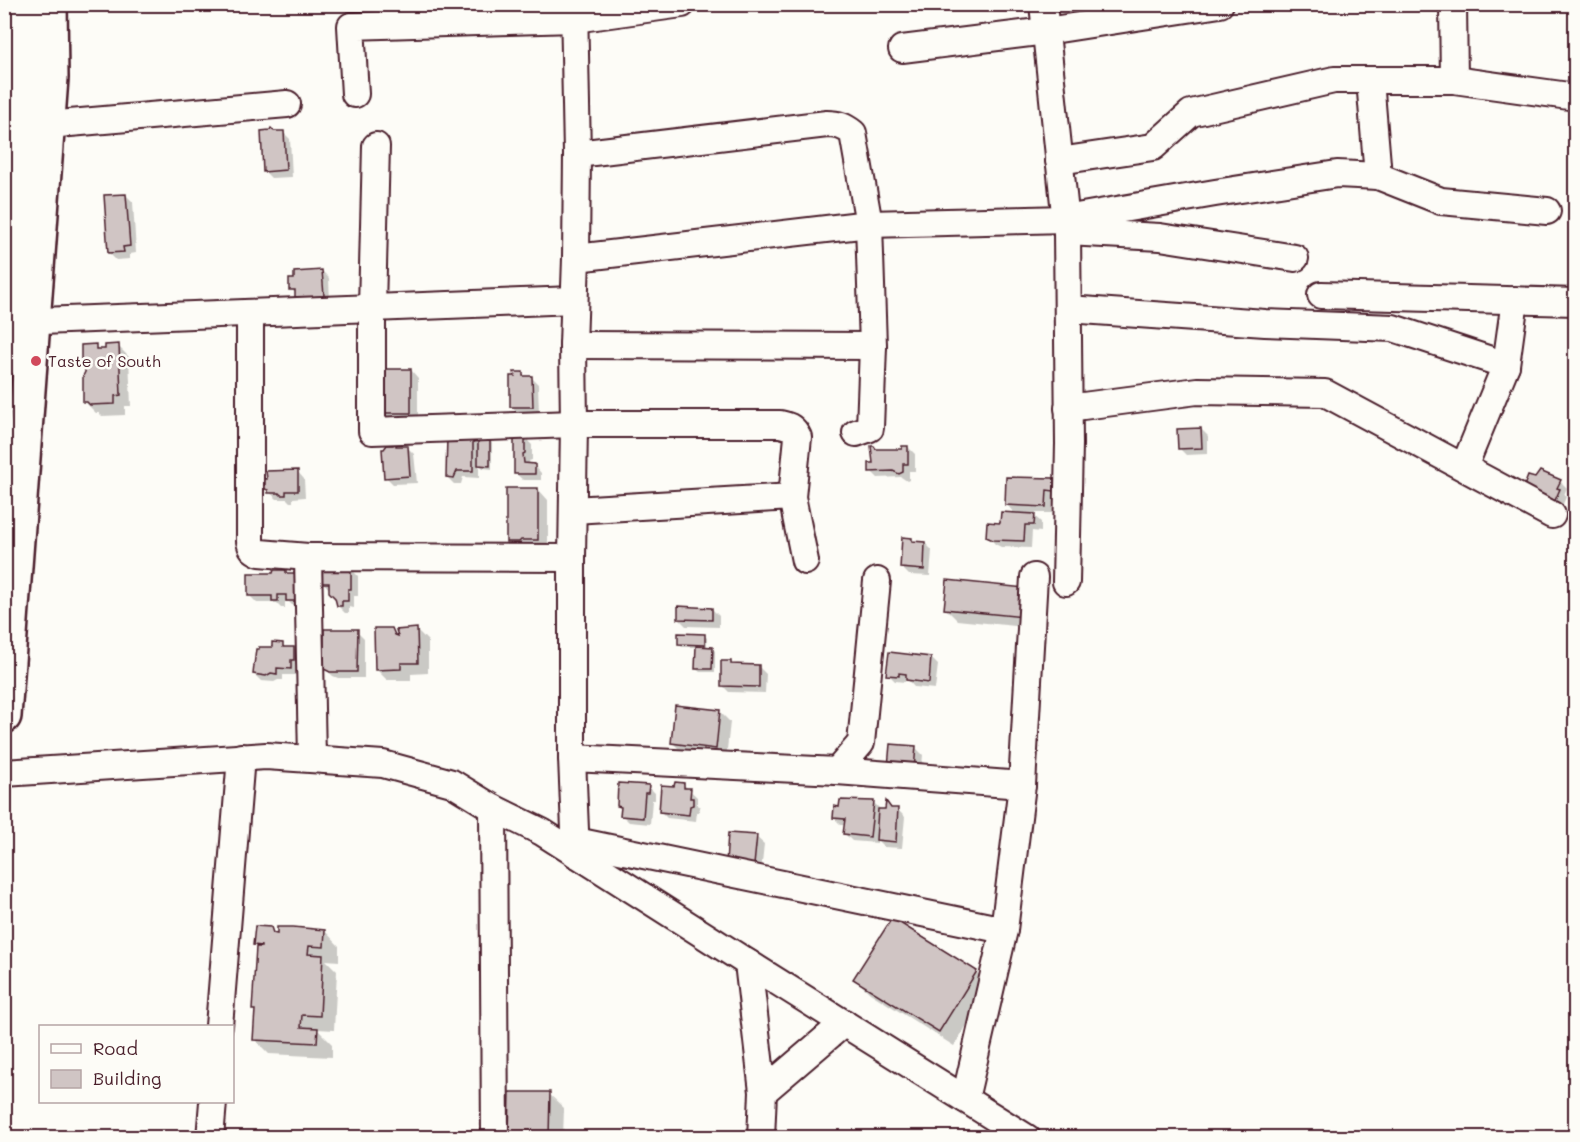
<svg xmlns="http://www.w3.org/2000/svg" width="1580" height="1142" font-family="Mali,sans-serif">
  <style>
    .shadow { fill: #0003 }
    .building { fill: #d0c5c4; stroke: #4a1f2b; stroke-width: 1.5 }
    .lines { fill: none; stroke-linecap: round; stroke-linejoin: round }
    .minor-casing { stroke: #4a1f2b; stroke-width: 30 }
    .major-casing { stroke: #4a1f2b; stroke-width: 38 }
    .minor { stroke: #fdfcf7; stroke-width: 26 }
    .major { stroke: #fdfcf7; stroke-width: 33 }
    .poi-dot { fill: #d1495b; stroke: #fdfcf7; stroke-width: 2 }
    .labels { text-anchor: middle; stroke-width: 5; stroke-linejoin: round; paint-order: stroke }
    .poi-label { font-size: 16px; fill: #4a1f2b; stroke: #fdfcf7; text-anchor: start }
  </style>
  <rect width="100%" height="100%" fill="#fdfcf7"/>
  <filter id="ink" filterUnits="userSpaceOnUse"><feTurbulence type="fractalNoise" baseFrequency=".0167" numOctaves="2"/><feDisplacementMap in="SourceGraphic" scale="12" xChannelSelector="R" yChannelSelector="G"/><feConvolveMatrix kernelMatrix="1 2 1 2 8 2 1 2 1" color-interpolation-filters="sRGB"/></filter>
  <g filter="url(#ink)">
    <g class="shadow">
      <path d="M283,132L290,139L292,177L271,178L264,171L274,133Z"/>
      <path d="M126,195L133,202L136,253L130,254V259L116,260L109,253Z"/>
      <path d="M322,271L329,278L330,303L297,295L291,289Z"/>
      <path d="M95,346L100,351L118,346L129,357L131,406H125V415L102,416L99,413H96L85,402Z"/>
      <path d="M411,370L418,378V420H390L383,413Z"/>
      <path d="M522,374L526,378L531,377L538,384L539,413L519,414L512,407Z"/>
      <path d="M1201,429L1208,436V454L1186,455L1179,448Z"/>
      <path d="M473,438L480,445L489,439L492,443V469L483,468L479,464V478L463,477L461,484H454L447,477Z"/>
      <path d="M525,438L532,445V460L529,461L530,465H534L541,473V480H523L515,473Z"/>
      <path d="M396,444L400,448L407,447L414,454L417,483L393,484L386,477Z"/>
      <path d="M908,447L915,454V471H909V480L907,481L901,477L878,478L871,471L874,465L876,450H903Z"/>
      <path d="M297,471L304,479L305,497L293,498V502H290L287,499H277L266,489Z"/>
      <path d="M1053,480L1060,487V497H1053L1052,513H1031L1041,522V532L1032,531L1031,548L1001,547L995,544L988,536L1016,515L1007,505Z"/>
      <path d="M1560,481L1567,488L1564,495L1566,497L1560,511L1530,498Z"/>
      <path d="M538,489L548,500V551L518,553L507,542Z"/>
      <path d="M912,539L915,543H925L932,550L930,576L909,575L902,568Z"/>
      <path d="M351,569L358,576V596H354V608L349,607V613H345L338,606L336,597L323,582Z"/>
      <path d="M286,572L288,574H295L302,581V608H295L289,602H285V608H281L276,603H257L250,596L274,574Z"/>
      <path d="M1026,590L1034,628L957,620L946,609Z"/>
      <path d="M712,609L719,616V627L686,626L679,619Z"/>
      <path d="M391,629L400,638L417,630L428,641V673L411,674V680H387L376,669Z"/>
      <path d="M357,631L364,638V678H338L333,676L325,669Z"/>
      <path d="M704,635L707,638V648H712L715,651V672H700L696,669L697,647H682L679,644Z"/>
      <path d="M282,644L286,648H294L301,655V667L297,666V675H283V680H278L274,682L261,681L254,674L273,648Z"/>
      <path d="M931,658L938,665L935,689L914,687L906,678L905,682L895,681L888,674Z"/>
      <path d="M730,663L733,666L759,667L766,674L765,693L729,692L722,685Z"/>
      <path d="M719,711L730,722L726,759L684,754L673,743Z"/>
      <path d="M916,748L923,755L921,776L897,774Z"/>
      <path d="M683,784L697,797V804L700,807L699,812H697L696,821L667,818L660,811L676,787Z"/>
      <path d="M648,786L655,793V800H652L650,824L629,822L622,815V810L618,806Z"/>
      <path d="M873,802L881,810L887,811V804L893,809L898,810L905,817L902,848L884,847L877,840V843L852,841L845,834L846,825H841L834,818Z"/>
      <path d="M756,837L764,844L761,872L734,869Z"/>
      <path d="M270,928L279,937L325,931L339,946V961L326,960L337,971L334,1030L317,1029L332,1044V1057L269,1054L254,1039L256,1011L254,1009L257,947L255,945Z"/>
      <path d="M976,972L991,986L954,1046L870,993L855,979Z"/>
      <path d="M549,1094L564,1108L563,1138H511Z"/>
    </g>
    <g class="building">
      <path d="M271,128L274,131H284L286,170L263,172L261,131L270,130Z"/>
      <path d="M126,194L130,246L123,247L124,252L108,253L104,195Z"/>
      <path d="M322,270L324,296L311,297V300L295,299V290H289V279H294V272Z"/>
      <path d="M96,344V349H105V345L119,344L121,395L115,396V404L90,405L87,402H83V376L85,372V365L81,363V345Z"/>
      <path d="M381,369H411V413H382Z"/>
      <path d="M514,372H523V376H532L533,407H510V376H515Z"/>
      <path d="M1201,428L1202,448L1178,449L1177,429Z"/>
      <path d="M447,436L473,437V471H457L454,478L446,477Z"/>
      <path d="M514,437H525V453L523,454L524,463L535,464V474H514Z"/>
      <path d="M478,438H490V466L478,465Z"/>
      <path d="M393,442H396V446H408L410,476L384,478L382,449H384L387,445H393Z"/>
      <path d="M871,446H874L876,449H902V446H908V464H903V472L899,474L893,471L869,472V463H873Z"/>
      <path d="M298,470V491H286V495H281L279,493H268V490L265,489V479H267L266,471Z"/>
      <path d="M1540,471L1561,480L1557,488L1560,489L1553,505L1522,491L1528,476L1535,478Z"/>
      <path d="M1006,477L1054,478V491L1047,490L1046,507L1005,505Z"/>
      <path d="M506,488H538V540H521L519,542H506Z"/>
      <path d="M1001,512L1035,514L1034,525H1025L1024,541L993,540L986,537L987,522L1000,523Z"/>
      <path d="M902,537L912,538V541L925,542L924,570L900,568Z"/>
      <path d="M322,568H351V589H348V601H342V606H337L335,598L329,592V583H322Z"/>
      <path d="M274,570H286V573H295V601H286V595H278V601H272V596H248V573H273Z"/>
      <path d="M947,580L1026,588L1024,617L944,609Z"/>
      <path d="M678,606L712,608V620L678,619Z"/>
      <path d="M374,628H392L395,635L398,636L396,630L417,628L418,663H401V669L375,670Z"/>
      <path d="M324,629H358L357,672H330L324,669Z"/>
      <path d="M678,633L705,634V645L678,644Z"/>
      <path d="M272,642L283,643V647H294V660H291V669L277,668V674L271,673L266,676L253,674L256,649H259V647H272Z"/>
      <path d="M696,646L713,647L712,669H695Z"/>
      <path d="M889,652L931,657L929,683L906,680V674L899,673V676L886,675Z"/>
      <path d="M721,661H731V664L759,665V687L721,686Z"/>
      <path d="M675,705L720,710L716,749L671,743Z"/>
      <path d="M890,744L916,746L914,770L888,767Z"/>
      <path d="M675,782L684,783V788H691L690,798H693V805L690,806L689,815L659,812L661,785L674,786Z"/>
      <path d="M618,783L649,785L648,793H645L643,818L620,816L621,807L617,806Z"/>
      <path d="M840,800L874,801L870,837L843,834L845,819L833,818L834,806L839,807Z"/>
      <path d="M886,801L891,808H898L896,842L876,840L878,809H885Z"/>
      <path d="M728,833L757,835L754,865L726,863Z"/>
      <path d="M892,918L977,971L939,1032L853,979Z"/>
      <path d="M255,926L271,927L273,933L277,934V927H293L325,930L324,947L309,946L308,954L323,955L320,1016L302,1015L301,1027L318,1028L317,1043L253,1040L255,1010H252L256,947H261V946L253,945Z"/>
      <path d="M510,1092H550L549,1138H509Z"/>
    </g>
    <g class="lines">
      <g class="minor-casing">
        <g id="minor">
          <path d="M574,4L577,154L576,258L573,345L574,424L572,558V758L576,854"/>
          <path d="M1043,4L1067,232L1069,444L1066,582"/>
          <path d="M1453,4L1454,80"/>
          <path d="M4,19L29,18"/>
          <path d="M902,49L1046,31L1220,4"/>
          <path d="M1370,80L1378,176"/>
          <path d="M355,94L351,26L574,19L682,4"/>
          <path d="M47,125L287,104"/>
          <path d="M376,146L372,307V431L574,424H780C790,426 794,428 798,437L792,497L805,561"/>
          <path d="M577,154L827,124C838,124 844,126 853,133L869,224L873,346L870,428L856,433"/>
          <path d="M1059,161L1153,147L1191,113L1334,80H1454L1576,97"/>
          <path d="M1067,232L1160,237L1295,258"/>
          <path d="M576,258L869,224L1065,219L1215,193L1337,174L1378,176L1441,201L1547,211"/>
          <path d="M1321,295L1576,302"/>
          <path d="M1068,309L1265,323L1393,328L1506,365"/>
          <path d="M250,313V541C251,548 253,550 260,553L308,557"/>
          <path d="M16,322L574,300"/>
          <path d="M573,345L873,346"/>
          <path d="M1068,408L1197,391L1325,393L1552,515"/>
          <path d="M1464,467L1506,365L1515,300"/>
          <path d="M573,510L792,497"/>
          <path d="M572,758L837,771L1022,785"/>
          <path d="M312,759L308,557L572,558"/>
          <path d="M837,771L861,743L877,581"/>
          <path d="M4,773L266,756L383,764L452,783L493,808L542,832L762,972L1027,1138"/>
          <path d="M493,808L495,1138"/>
          <path d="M576,841L1004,930"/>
          <path d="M748,963L763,1092L761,1138"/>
          <path d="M219,1026L241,757"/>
          <path d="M763,1092L844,1023"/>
          <path d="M965,1099L1004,930L1022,785L1034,577"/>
          <path d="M210,1138L213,1102"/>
        </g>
      </g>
      <g class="major-casing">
        <g id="major">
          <path d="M4,359L29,18L28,4"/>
          <path d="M4,716L51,78L50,4"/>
        </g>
      </g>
      <use href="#minor" class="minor"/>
      <use href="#major" class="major"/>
    </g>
  </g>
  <circle class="poi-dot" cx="36" cy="361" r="6"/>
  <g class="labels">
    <g class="poi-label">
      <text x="48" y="367">Taste of South</text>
    </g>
  </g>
  <rect width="1580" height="1142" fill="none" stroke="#fdfcf7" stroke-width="24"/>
  <rect x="12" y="12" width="1556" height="1118" fill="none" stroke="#4a1f2b" stroke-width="2" filter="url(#ink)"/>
  <rect x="39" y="1025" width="195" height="78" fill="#fdfcf7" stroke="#b5a4a5" stroke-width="1.5"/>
  <rect x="51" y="1044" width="30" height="9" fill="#fdfcf7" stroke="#b5a4a5" stroke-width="1.5"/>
  <text x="93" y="1055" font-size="18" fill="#4a1f2b">Road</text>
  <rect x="51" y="1070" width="30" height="18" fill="#d0c5c4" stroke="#b5a4a5" stroke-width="1.5"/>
  <text x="93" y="1085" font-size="18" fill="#4a1f2b">Building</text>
</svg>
